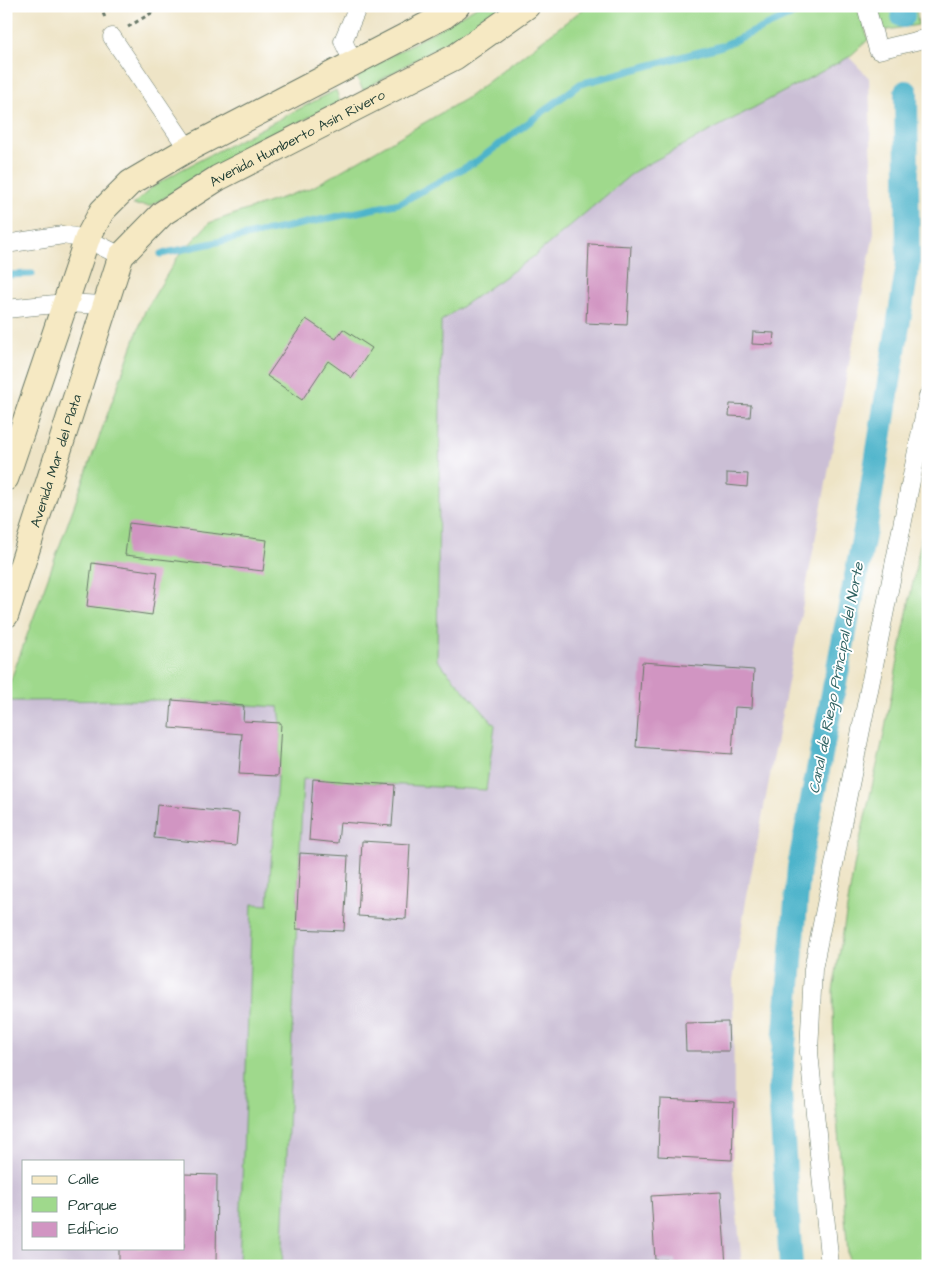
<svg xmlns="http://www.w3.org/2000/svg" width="934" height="1272" font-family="'Architects Daughter',sans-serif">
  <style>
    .industrial { fill: #cbbfd5; fill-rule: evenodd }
    .green { fill: #9fd98c; stroke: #5f8b60 }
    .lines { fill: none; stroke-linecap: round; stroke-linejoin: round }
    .stream { stroke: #4db4cb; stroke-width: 7 }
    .canal { stroke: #4db4cb; stroke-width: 24 }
    .building { fill: #d195c2 }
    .street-casing { stroke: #677767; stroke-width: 19 }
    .secondary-casing { stroke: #677767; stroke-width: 27 }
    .path { stroke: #677767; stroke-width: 3; stroke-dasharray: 4 4; stroke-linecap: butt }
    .street { stroke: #fff; stroke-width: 18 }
    .secondary { stroke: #f6e9c3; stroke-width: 25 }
    .labels { text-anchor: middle; stroke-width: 4; stroke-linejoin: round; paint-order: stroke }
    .street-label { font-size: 14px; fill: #1f3d34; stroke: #fff }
    .water-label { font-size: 15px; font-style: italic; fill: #2d6161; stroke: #fff }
  </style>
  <rect width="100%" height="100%" fill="#fff"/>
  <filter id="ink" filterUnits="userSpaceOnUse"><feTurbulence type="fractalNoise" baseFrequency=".02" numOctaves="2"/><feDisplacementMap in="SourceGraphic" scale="10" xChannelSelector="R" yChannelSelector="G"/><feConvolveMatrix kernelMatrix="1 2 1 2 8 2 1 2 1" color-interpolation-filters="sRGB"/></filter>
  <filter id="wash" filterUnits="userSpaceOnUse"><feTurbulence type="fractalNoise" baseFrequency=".0096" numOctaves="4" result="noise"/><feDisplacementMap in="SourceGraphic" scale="20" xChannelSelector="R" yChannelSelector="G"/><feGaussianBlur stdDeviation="1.12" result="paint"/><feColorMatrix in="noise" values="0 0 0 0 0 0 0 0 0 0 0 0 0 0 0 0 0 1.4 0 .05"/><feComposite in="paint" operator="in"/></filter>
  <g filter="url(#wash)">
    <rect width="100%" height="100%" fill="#eee4c6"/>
    <path class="industrial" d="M849,57L869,78L874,233L746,901L733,980L734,1102L732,1160L742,1266H6V693L145,311L716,112ZM24,1161H184V1248H24Z"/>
    <g class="green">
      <path d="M478,6H502L483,21L363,90L356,76Z"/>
      <path d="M587,6H859L868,40L849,57L635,171L533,257L441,321L437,660L495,725L486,790L303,779L282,1266H239L252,904L268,905L281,723L279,707L172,700L6,701V693L145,311L177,258L209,223L313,187L467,98Z"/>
      <path d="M878,6H916L918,25L881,31Z"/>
      <path d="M336,90L340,102L265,139L150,206L133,205L151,188L179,171Z"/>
      <path d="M928,503V1266H849L834,1083L833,991L855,861L883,739Z"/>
    </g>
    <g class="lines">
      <g class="stream">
        <path d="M161,254L400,203L477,161L580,84L722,46L811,6"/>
        <path d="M6,275L32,274"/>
      </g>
      <g class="canal">
        <path d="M902,6L903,16"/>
        <path d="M791,1266L780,1091L799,867L866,525L908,264L906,92"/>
      </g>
    </g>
    <g id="blocks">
      <g class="building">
        <path d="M589,244L631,246L627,325L586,323Z"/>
        <path d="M306,319L336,339L343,329L372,348L352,378L328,361L302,400L267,376Z"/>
        <path d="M753,332L774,333L773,345L752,344Z"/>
        <path d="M730,404L751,405L750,417L729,416Z"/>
        <path d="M727,473L748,474L747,487L727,485Z"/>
        <path d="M129,523L267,540L263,571L125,555Z"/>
        <path d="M92,563L158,572L152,615L87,606Z"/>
        <path d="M642,662L754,670L752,708L735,707L732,754L636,747Z"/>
        <path d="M172,700L244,706L243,721L281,723L278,776L239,774L242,734L170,728Z"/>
        <path d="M313,779L395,785L392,826L340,822L338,843L309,840Z"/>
        <path d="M157,805L239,813L236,846L154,838Z"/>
        <path d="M362,841L410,844L406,919L358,916Z"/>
        <path d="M300,853L348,856L344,931L296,929Z"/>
        <path d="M728,1022L729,1051H686L685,1023Z"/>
        <path d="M660,1099L734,1102L732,1160L658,1156Z"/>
        <path d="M184,1174L217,1175L216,1266H119V1248H184Z"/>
        <path d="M721,1192L726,1266H675V1259L655,1260L651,1196Z"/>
      </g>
    </g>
  </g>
  <g filter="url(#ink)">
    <use href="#blocks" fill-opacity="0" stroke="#677767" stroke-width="1"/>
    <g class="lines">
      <g class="street-casing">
        <g id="street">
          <path d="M866,6L878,50L928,38"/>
          <path d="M112,37L188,149"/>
          <path d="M354,64L343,41L358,6"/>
          <path d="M6,244L63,235L87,239L121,256"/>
          <path d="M6,309L65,303L104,305"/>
          <path d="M830,1266L809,1052L813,969L928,396"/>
        </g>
      </g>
      <g class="secondary-casing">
        <g id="secondary">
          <path d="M6,478L87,239L102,211L130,183L188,149L444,16L457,6"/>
          <path id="s1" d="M6,615L121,256L163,213L218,178L455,57L527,6"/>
        </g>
      </g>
      <g class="path">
        <path d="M100,6L106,20"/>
        <path d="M128,27L163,6"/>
      </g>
      <use href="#street" class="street"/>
      <use href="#secondary" class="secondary"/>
    </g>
  </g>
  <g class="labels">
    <g class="street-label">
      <text dy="5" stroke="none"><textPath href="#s1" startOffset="591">Avenida Humberto Asín Rivero</textPath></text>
      <text dy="5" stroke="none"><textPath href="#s1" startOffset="162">Avenida Mar del Plata</textPath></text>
    </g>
    <g class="water-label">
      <text transform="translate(836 678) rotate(-79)" y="5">Canal de Riego Principal del Norte</text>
    </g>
  </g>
  <rect width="934" height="1272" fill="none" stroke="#fff" stroke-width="25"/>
  <rect x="22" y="1160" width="162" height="90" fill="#ffffff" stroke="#a5b1ae"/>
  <rect x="32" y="1176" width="25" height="8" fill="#f6e9c3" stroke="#a5b1ae"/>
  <text x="68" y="1184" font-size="15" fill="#1f3d34">Calle</text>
  <rect x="32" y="1197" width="25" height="15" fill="#9fd98c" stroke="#a5b1ae"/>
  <text x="68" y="1210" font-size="15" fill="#1f3d34">Parque</text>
  <rect x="32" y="1222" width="25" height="15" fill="#d195c2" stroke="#a5b1ae"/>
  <text x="68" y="1234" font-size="15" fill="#1f3d34">Edificio</text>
</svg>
